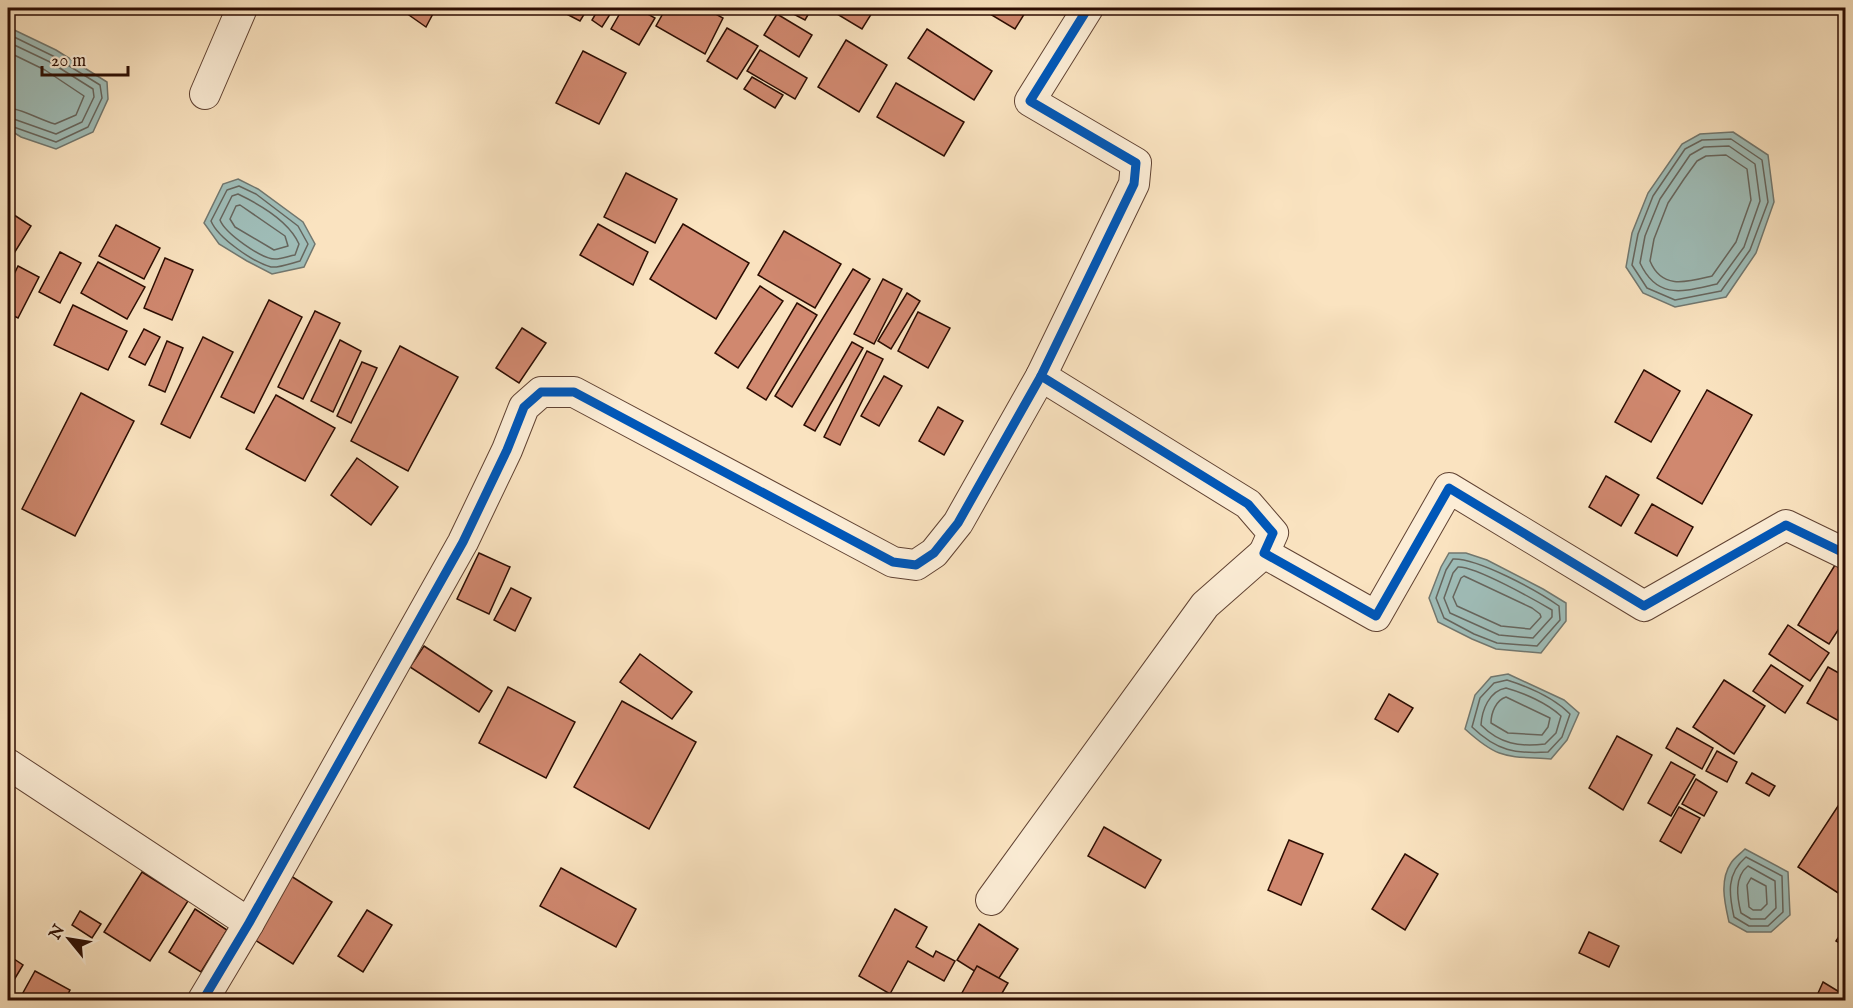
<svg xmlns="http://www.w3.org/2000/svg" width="1853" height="1008" font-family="'IM FELL English',serif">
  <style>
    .water { fill: #9fbdb8; stroke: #71776f; stroke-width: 1.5 }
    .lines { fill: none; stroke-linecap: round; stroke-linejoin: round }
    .shore { stroke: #66655d; stroke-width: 1.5 }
    .building { fill: #d0886f; stroke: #2c0d02; stroke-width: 1.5 }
    .minor-casing { stroke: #604232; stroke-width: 32 }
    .minor { stroke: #fcedd6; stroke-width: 30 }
    .cycleway-casing { stroke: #fcedd6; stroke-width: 13 }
    .cycleway { stroke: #0057b8; stroke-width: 9 }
  </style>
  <rect width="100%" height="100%" fill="#fae3c0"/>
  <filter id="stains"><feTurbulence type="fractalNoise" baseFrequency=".00333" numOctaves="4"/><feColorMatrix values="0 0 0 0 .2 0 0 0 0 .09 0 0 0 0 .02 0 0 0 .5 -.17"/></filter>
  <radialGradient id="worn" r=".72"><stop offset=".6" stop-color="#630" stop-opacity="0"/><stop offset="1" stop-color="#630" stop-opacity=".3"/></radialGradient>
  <g class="water">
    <path d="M8,27L56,50L107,82L108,99L93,132L56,149L21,137L8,129Z"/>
    <path d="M1733,132L1768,155L1774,202L1756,253L1726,297L1675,307L1643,293L1626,267L1632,233L1648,193L1682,144L1700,134Z"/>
    <path d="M238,179L258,189L303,222L315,244L304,267L272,274L247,261L219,244L204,223L223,184Z"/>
    <path d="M1449,553H1466L1487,560L1543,589L1566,603V621L1541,653L1496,649L1472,639L1438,622L1429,598L1441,567Z"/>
    <path d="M1508,674L1564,700L1579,713L1567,740L1551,759C1506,756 1499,760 1465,729L1475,695L1491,677Z"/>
    <path d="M1745,849L1788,872L1790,915L1771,932H1747L1729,922C1725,904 1719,881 1731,863C1734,858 1740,854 1745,849Z"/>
  </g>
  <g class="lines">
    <g class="shore">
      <path d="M8,34L53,56L100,85L102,98L88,127L56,142L8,125"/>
      <path d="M8,42L50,62L93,89L94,97L82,122L56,134L8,117"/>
      <path d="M8,52L45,70L84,96L76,115L55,124C40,120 20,108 8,108"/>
      <path d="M1731,139L1762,160L1768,202L1750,250L1721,291L1675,300L1647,288L1632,265L1638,234L1653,196L1685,149L1702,140Z"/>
      <path d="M1729,146L1755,164L1760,201L1744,247L1717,284C1684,291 1658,301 1640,263L1645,236L1660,199L1690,155L1704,147Z"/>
      <path d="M1726,155L1747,169L1751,200L1736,242L1712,276C1687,282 1662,290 1650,261L1654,239L1668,203L1684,179L1697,161L1706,156Z"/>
      <path d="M239,186L256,194L298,226L308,244L300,261C292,263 279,268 271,267C253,262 218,238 211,221L227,190Z"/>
      <path d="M238,194C261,205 289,221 299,244L295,255C289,256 281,259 275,259C261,259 225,233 220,220L232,196Z"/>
      <path d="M240,205L285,236L288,246L274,250L235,227L230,219L236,206Z"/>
      <path d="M1453,559C1478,558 1538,591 1559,606L1560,620L1537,646L1497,643L1474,634L1444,618L1436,598L1446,570Z"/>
      <path d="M1458,567C1475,566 1535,600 1552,610V617L1533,638L1499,635L1450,613L1444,598L1453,573Z"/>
      <path d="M1464,576L1532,608L1540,614L1541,617L1530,629L1501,626L1457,606L1453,597L1461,578Z"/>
      <path d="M1507,680C1529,687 1554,698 1570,714L1562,737L1548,752C1515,754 1497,751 1472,727L1480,698L1494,683Z"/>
      <path d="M1506,688C1524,693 1547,703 1561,716L1556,733L1545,744C1519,747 1500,744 1481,725C1482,710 1489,691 1506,688Z"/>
      <path d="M1506,697L1550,718L1548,727L1542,735L1508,733L1491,723C1491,713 1496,700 1506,697Z"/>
      <path d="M1746,857L1782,876L1783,912L1768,926H1749L1734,917C1729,894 1726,874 1746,857Z"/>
      <path d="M1748,866L1775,881L1776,908L1765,919H1751L1741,913C1737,897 1734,877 1748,866Z"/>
      <path d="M1751,878L1766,886L1767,904L1761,910H1753L1749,907L1747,885Z"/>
    </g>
  </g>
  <g class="building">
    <path d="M399,8H436L426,27Z"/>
    <path d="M555,8H588L580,21Z"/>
    <path d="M599,8H614L602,27L592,20Z"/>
    <path d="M623,8H637L655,18L639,45L611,29Z"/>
    <path d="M666,8H705L723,18L705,54L656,26Z"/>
    <path d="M782,8H812L805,20Z"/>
    <path d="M827,8H875L862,29Z"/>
    <path d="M980,8H1028L1015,29Z"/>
    <path d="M777,14L812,35L799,57L764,35Z"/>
    <path d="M727,28L758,46L737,79L707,61Z"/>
    <path d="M927,29L992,71L974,100L908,58Z"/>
    <path d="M846,40L887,65L859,112L818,87Z"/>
    <path d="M760,50L807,78L795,99L747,71Z"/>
    <path d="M583,51L626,73L599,124L556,103Z"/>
    <path d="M752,77L783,95L775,108L744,89Z"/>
    <path d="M896,83L964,122L944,156L877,117Z"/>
    <path d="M626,173L677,199L655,243L604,217Z"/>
    <path d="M8,211L31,226L8,263Z"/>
    <path d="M598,224L648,252L633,285L580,255Z"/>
    <path d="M683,224L749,263L716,319L650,279Z"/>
    <path d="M116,225L160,248L144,279L99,256Z"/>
    <path d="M784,231L841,264L815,308L758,275Z"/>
    <path d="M60,252L81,263L60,303L39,292Z"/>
    <path d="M165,258L193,270L172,320L144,308Z"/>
    <path d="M98,262L145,287L127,319L81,293Z"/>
    <path d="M18,266L39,277L18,318L8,313V287Z"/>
    <path d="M853,269L870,279L792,407L775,396Z"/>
    <path d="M883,279L902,289L874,344L854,334Z"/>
    <path d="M760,286L783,301L738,368L715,353Z"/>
    <path d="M907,293L920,301L891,349L878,341Z"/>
    <path d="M269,300L302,317L254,413L221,397Z"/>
    <path d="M797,303L817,315L766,400L747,388Z"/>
    <path d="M73,305L127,331L108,370L54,345Z"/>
    <path d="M315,311L340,323L303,399L278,387Z"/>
    <path d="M918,312L950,328L928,368L898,351Z"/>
    <path d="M522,328L546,343L519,383L496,368Z"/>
    <path d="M144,329L160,337L145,365L129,357Z"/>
    <path d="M203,337L233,352L190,438L161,424Z"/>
    <path d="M340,340L361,351L333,412L311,401Z"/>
    <path d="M167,341L183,348L165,392L149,385Z"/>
    <path d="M852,342L863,348L815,431L804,425Z"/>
    <path d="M400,346L458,377L408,471L351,441Z"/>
    <path d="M867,351L883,359L840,445L824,437Z"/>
    <path d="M362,362L377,368L351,423L337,416Z"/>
    <path d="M1644,370L1680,391L1651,442L1615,422Z"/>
    <path d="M884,376L902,386L879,426L861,416Z"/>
    <path d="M1707,390L1752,415L1702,504L1657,478Z"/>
    <path d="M81,393L134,421L75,536L22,509Z"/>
    <path d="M276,395L335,428L305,481L246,449Z"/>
    <path d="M938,407L963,421L944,455L919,441Z"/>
    <path d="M357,458L398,487L371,525L331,495Z"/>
    <path d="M1606,476L1639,495L1621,526L1589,507Z"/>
    <path d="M1652,504L1693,527L1677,556L1635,533Z"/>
    <path d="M479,553L510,567L489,614L457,599Z"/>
    <path d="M1835,565L1846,571V618L1829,644L1798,625Z"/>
    <path d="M511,588L531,598L515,631L494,620Z"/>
    <path d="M1788,625L1829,653L1810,681L1769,654Z"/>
    <path d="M424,646L492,691L479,712L410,667Z"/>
    <path d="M640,654L692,692L672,719L620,682Z"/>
    <path d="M1771,665L1803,686L1785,713L1753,691Z"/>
    <path d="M1828,667L1846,677V725L1807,703Z"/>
    <path d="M1724,680L1765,706L1734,754L1693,727Z"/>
    <path d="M508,687L575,722L546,778L479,743Z"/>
    <path d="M1389,694L1413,708L1398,732L1375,719Z"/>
    <path d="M622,701L696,742L649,829L574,787Z"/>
    <path d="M1677,728L1713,748L1702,769L1666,748Z"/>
    <path d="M1617,736L1652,755L1623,810L1589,788Z"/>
    <path d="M1717,751L1737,762L1727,782L1706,771Z"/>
    <path d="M1671,762L1695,775L1671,816L1648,803Z"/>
    <path d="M1752,773L1775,786L1769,796L1746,783Z"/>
    <path d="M1696,779L1717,792L1704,816L1682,804Z"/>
    <path d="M1840,803L1846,807V898L1798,867Z"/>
    <path d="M1679,807L1700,818L1681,853L1660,841Z"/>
    <path d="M1104,827L1161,860L1145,888L1088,856Z"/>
    <path d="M1289,840L1323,854L1301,905L1268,890Z"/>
    <path d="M1405,854L1438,874L1405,930L1372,909Z"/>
    <path d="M561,868L636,909L616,947L540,906Z"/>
    <path d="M142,872L188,901L150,961L104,932Z"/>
    <path d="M291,876L332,902L293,964L252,938Z"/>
    <path d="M195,909L227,930L201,972L169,952Z"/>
    <path d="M895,909L927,927L916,947L933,957L936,951L955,961L944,981L908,961L890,994L859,976Z"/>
    <path d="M367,910L392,925L363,972L338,956Z"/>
    <path d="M80,911L101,924L92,938L72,925Z"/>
    <path d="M979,924L1018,949L995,984L957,960Z"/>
    <path d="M1846,926V947L1836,941Z"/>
    <path d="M1589,932L1619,946L1609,967L1579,953Z"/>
    <path d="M8,955L23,965L8,990Z"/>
    <path d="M977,966L1008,983L998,1000H958Z"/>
    <path d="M35,971L70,990L65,1000H19Z"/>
    <path d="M1823,982L1846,996V1000H1815Z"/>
  </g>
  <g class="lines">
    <g class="minor-casing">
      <g id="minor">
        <path d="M1088,8L1030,101L1136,163L1134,184L1041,376L1248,504L1273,533L1264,553L1376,616L1449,488L1644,606L1786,525L1846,554"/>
        <path d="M205,94L242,8"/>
        <path d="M8,764L249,923"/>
        <path d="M991,900L1205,605L1264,553"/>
        <path d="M203,1000L249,923L463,542L507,450L524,407L541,392H574L893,562L916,565L934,553L958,523L1041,376"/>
      </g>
    </g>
    <use href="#minor" class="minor"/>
    <g class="cycleway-casing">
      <g id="cycleway">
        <path d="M1088,8L1030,101L1136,163L1134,184L1041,376L1248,504L1273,533L1264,553L1376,616L1449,488L1644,606L1786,525L1846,554"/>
        <path d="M203,1000L249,923L463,542L507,450L524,407L541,392H574L893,562L916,565L934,553L958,523L1041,376"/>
      </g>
    </g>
    <use href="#cycleway" class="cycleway"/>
  </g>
  <rect width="1853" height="1008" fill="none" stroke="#fae3c0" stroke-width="30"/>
  <rect x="9" y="9" width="1835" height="990" fill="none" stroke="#2c0d02" stroke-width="3"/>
  <rect x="15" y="15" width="1823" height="978" fill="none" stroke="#2c0d02" stroke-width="1.5"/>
  <g transform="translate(69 939) rotate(300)" stroke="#fcedd6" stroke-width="4.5" paint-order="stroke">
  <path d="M0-4.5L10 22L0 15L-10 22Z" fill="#2c0d02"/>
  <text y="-9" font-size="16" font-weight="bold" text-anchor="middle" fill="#2c0d02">N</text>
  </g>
  <path d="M42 66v9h86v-9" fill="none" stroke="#2c0d02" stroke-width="3"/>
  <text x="51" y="66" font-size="18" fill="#2c0d02" stroke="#fcedd6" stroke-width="4.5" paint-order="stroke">20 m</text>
  <rect width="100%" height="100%" filter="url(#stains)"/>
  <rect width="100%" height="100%" fill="url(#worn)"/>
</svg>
